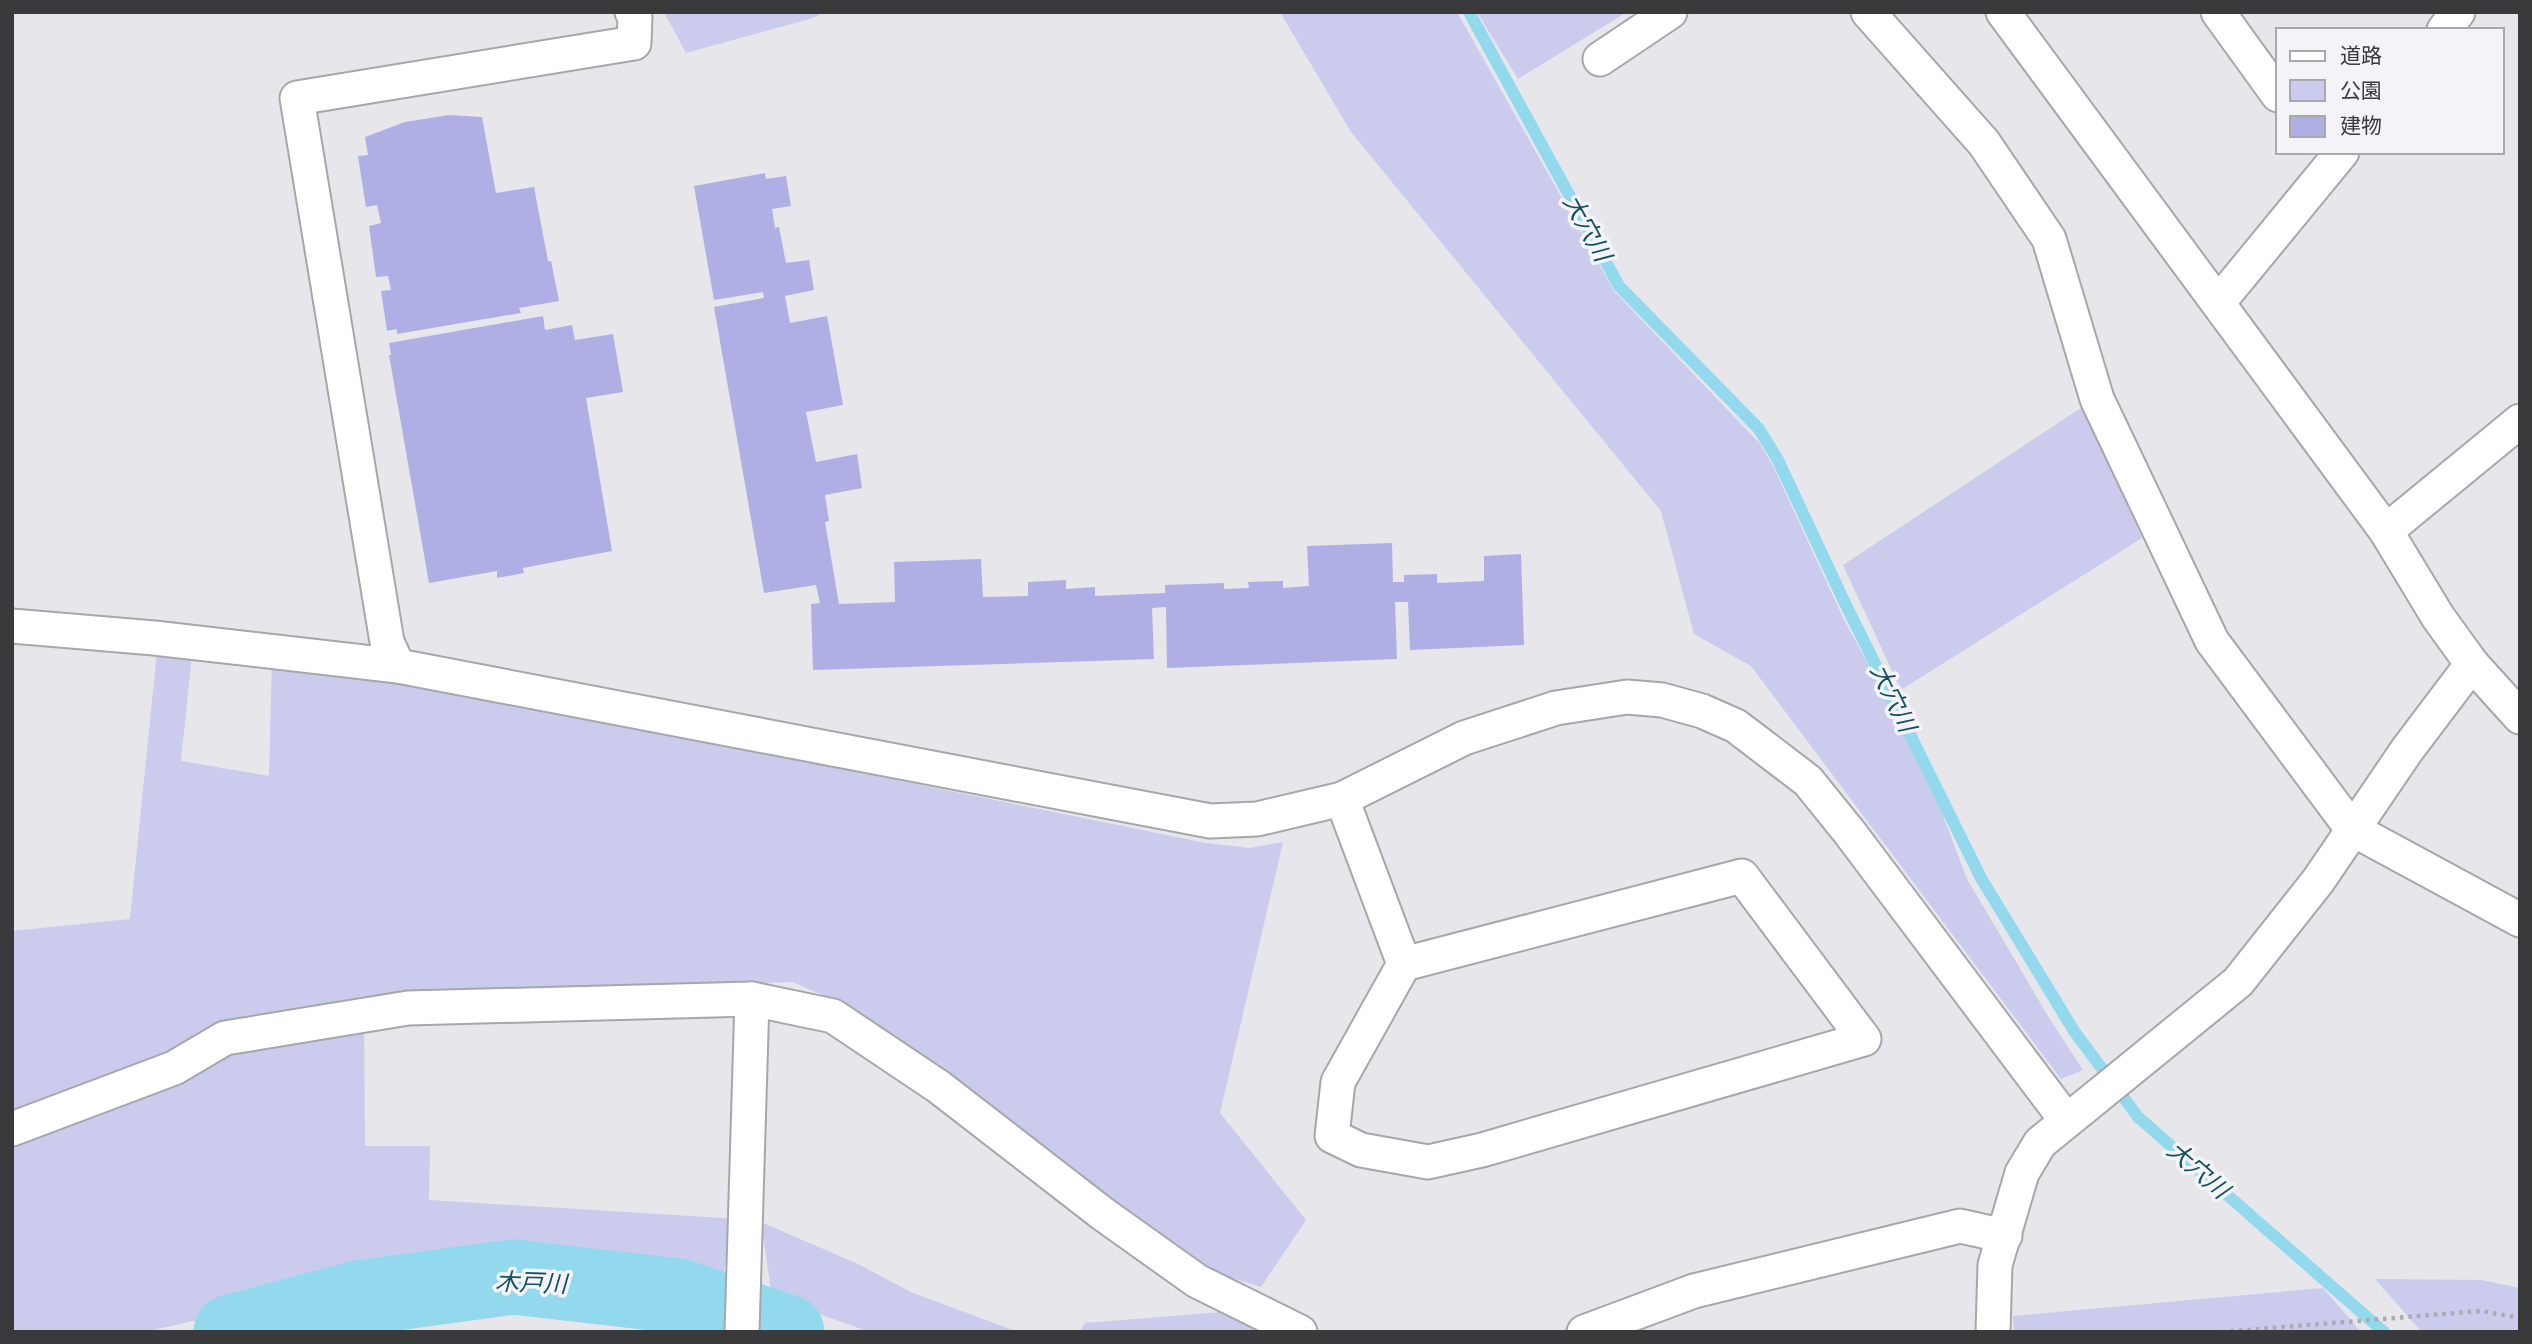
<svg xmlns="http://www.w3.org/2000/svg" width="2532" height="1344" font-family="'Space Grotesk','Noto Sans JP',sans-serif">
  <style>
    .green { fill: #cacbed }
    .lines { fill: none; stroke-linecap: round; stroke-linejoin: round }
    .stream { stroke: #92d9ed; stroke-width: 12 }
    .river { stroke: #92d9ed; stroke-width: 75 }
    .building { fill: #b0afe5 }
    .minor-casing { stroke: #a6a6ab; stroke-width: 37 }
    .path { stroke: #ababaf; stroke-width: 4.5; stroke-dasharray: 3.5 5; stroke-linecap: butt }
    .minor { stroke: #fff; stroke-width: 33 }
    .labels { text-anchor: middle; stroke-width: 7; stroke-linejoin: round; paint-order: stroke }
    .water-label { font-size: 24px; font-style: italic; fill: #13505e; stroke: #f3f3f8 }
  </style>
  <rect width="100%" height="100%" fill="#e6e6eb"/>
  <g class="green">
    <path d="M664,12H824L813,18L686,53Z"/>
    <path d="M1280,12H1457L1614,291L1760,444L1773,466L1844,620L1890,704L1934,792L1967,879L2051,1021L2083,1070L2061,1079L1751,666L1694,634L1661,511L1351,132Z"/>
    <path d="M1477,12H1627L1518,79Z"/>
    <path d="M2084,406L2142,538L1901,690L1843,565Z"/>
    <path d="M157,651L192,654L181,761L269,776L272,663L419,683L1206,843L1250,848L1283,842L1220,1113L1306,1220L1261,1287L1203,1269L843,1004L793,982L407,996L169,1059L12,1113V931L130,919Z"/>
    <path d="M364,1029L365,1146H430L429,1200L738,1219L720,1284L521,1253L405,1273L144,1332H12V1142L231,1049Z"/>
    <path d="M761,1222L858,1264L911,1292L1018,1332H870L772,1297Z"/>
    <path d="M2375,1279L2481,1280L2520,1288V1332H2422Z"/>
    <path d="M2323,1288L2361,1332H2014L2013,1316Z"/>
    <path d="M1222,1312L1269,1332H1080L1085,1323Z"/>
  </g>
  <g class="lines">
    <path class="stream" d="M1469,12L1619,286L1759,429L1778,460L1843,599L1981,878L2074,1031L2138,1117L2384,1332"/>
    <path class="river" d="M231,1332L359,1298L513,1277L679,1296L787,1332"/>
  </g>
  <g class="building">
    <path d="M449,115L482,117L496,193L534,187L548,261H551L559,301L519,308L521,313L397,334V329L387,331L381,291L391,290L388,276L376,277L369,226L381,223L377,205L366,207L358,156L368,155L365,137L405,122Z"/>
    <path d="M765,173L766,179L786,176L791,206L772,209L775,228L779,227L786,263L809,260L814,290L785,296L790,323L827,316L843,405L806,412L816,462L857,454L862,488L825,495L829,521L825,522L839,604L895,602L894,562L981,559L983,597L1028,596V582L1066,580V589L1095,587V596L1165,593V585L1224,583V589L1249,588L1248,582L1283,581V588L1309,586L1307,546L1392,543L1393,582H1404V575L1437,574V583L1484,581V556L1521,554L1524,645L1410,650L1408,602H1395L1397,659L1167,668L1166,607L1152,608L1154,659L813,670L811,604L820,603L816,585L764,593L714,307L764,298L763,292L714,300L694,186Z"/>
    <path d="M543,316L545,330L572,325L575,340L613,334L623,392L586,398L612,551L523,568L524,573L497,578V571L429,583L389,355H391L389,343Z"/>
  </g>
  <g class="lines">
    <g class="minor-casing">
      <g id="minor">
        <path d="M632,12L635,17L634,43L297,98L387,642L398,666L1210,821L1257,819L1342,799L1464,738L1556,708L1627,697L1662,700L1702,711L1736,726L1808,781L1850,833L2066,1120"/>
        <path d="M1868,12L1984,143L2049,239L2097,399L2212,641L2352,829L2520,920"/>
        <path d="M2003,12L2386,531L2438,617L2472,664L2520,717"/>
        <path d="M2218,12L2278,95"/>
        <path d="M2444,30L2458,12"/>
        <path d="M1600,59L1670,12"/>
        <path d="M2218,303L2342,152"/>
        <path d="M2386,531L2520,421"/>
        <path d="M12,626L154,638L398,666"/>
        <path d="M1342,799L1404,964L1338,1082L1332,1136L1361,1150L1428,1162L1482,1150L1864,1039L1742,876L1404,964"/>
        <path d="M12,1129L174,1068L225,1038L408,1008L752,999L833,1016L939,1087L1103,1214L1197,1281L1300,1332"/>
        <path d="M742,1332L752,999"/>
        <path d="M1584,1332L1694,1291L1960,1226L2005,1236"/>
        <path d="M1993,1332L1995,1265L2022,1173L2040,1143L2238,982L2318,881L2407,750L2472,664"/>
      </g>
    </g>
    <path class="path" d="M2222,1332L2481,1311L2520,1318"/>
    <use href="#minor" class="minor"/>
  </g>
  <g class="labels">
    <g class="water-label">
      <text transform="translate(1587 228) rotate(61)" y="8">大穴川</text>
      <text transform="translate(1893 698) rotate(64)" y="8">大穴川</text>
      <text transform="translate(2198 1170) rotate(41)" y="8">大穴川</text>
      <text transform="translate(531 1283) rotate(2)" y="8">木戸川</text>
    </g>
  </g>
  <rect width="2532" height="1344" fill="none" stroke="#3a3a3c" stroke-width="28"/>
  <rect x="2276" y="28" width="228" height="126" fill="#f3f3f8" stroke="#a9a9ad" stroke-width="2"/>
  <rect x="2290" y="51" width="35" height="10" fill="#ffffff" stroke="#a9a9ad" stroke-width="2"/>
  <text x="2340" y="63" font-size="21" fill="#3a3a3c">道路</text>
  <rect x="2290" y="80" width="35" height="21" fill="#cacbed" stroke="#a9a9ad" stroke-width="2"/>
  <text x="2340" y="98" font-size="21" fill="#3a3a3c">公園</text>
  <rect x="2290" y="116" width="35" height="21" fill="#b0afe5" stroke="#a9a9ad" stroke-width="2"/>
  <text x="2340" y="133" font-size="21" fill="#3a3a3c">建物</text>
</svg>
